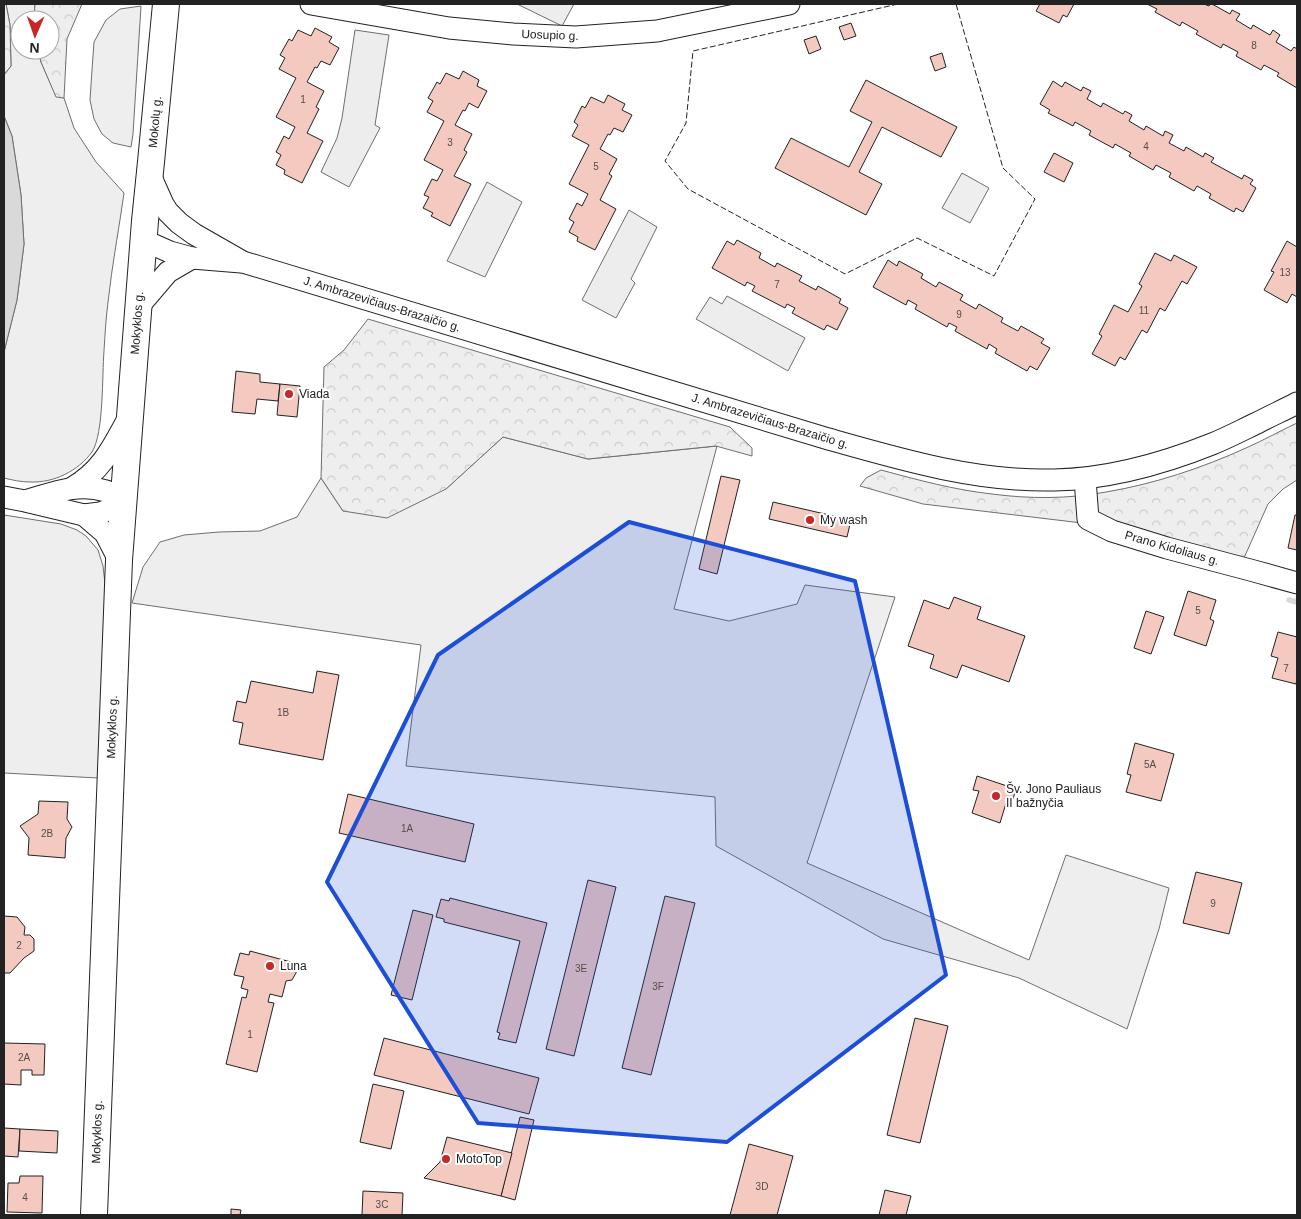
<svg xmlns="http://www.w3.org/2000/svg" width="1301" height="1219" font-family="Helvetica,sans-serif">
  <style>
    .green { fill: #eee; stroke: #6f6f6f }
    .forest { fill: url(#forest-crowns); stroke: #6f6f6f }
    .parking { fill: #ededed; stroke: #6f6f6f }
    .water { fill: #d9d9d9; stroke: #6f6f6f }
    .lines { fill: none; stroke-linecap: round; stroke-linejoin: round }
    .stream { stroke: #d9d9d9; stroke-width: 5.5 }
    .building { fill: #f3c9c0; stroke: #222 }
    .minor-casing { stroke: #222; stroke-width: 23 }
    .major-casing { stroke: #222; stroke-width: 28 }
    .minor { stroke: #fff; stroke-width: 21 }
    .major { stroke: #fff; stroke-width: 26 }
    .fence { stroke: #222; stroke-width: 1; stroke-dasharray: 6 2.5; stroke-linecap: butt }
    .marked { fill: #1d4ed8; fill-opacity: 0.2; stroke: #1d4ed8; stroke-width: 4; stroke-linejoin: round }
    .poi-dot { fill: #c62828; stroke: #fff; stroke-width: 2 }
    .labels { text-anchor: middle; stroke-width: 4; stroke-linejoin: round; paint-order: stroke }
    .number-label { font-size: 10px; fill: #564c4a }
    .street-label { font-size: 12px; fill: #222; stroke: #fff }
    .poi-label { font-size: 12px; fill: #222; stroke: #fff; text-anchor: start }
  </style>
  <defs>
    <pattern id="forest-crowns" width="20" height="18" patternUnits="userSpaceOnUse" patternTransform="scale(1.25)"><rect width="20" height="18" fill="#eee"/><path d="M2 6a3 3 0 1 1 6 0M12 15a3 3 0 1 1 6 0" fill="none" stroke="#ccc"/></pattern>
  </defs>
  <rect width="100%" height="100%" fill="#fff"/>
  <g class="green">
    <path d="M6,4H35L34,20H20V50H38L41,62L56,96L64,98L74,128L96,162L124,193C119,229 112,265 108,302C106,318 105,334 104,351C102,375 104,433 92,452C78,471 54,483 30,482C21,482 12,480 4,478V352L17,300L24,244L21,195L12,136L4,116V75L11,66L10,25Z"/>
    <path d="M141,6L133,134L131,147L113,143L102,134L94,119L90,100L92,70L94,42L106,20L120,9Z"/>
    <path d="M962,173L989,188L970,223L942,208Z"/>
    <path d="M503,437L588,459L717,446L674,609L729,621L797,604L805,585L895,597L807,863L1029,960L1066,855L1169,888L1159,929L1127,1029L1019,978L883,939L716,846L715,797L406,766L421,645L132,603L143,567L160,542L184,535L219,532L260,531L297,517L321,478L343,511L446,489Z"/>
    <path d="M4,515L61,524L77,530L86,536L98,550L103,566L107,601L98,778L4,773Z"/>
  </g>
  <g class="forest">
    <path d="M4,4H6L10,25L11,66L4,75Z"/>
    <path d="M35,4H82L67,39L64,98L56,97L41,62L38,50H50V20H34Z"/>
    <path d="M368,319L730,427L752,448V456L716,446L588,459L503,437L446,489L387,518L343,511L321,478L324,367L344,350Z"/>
    <path d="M1297,423V480L1283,489L1268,504L1240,567L1082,523L923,504L860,486L866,478L881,470C918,480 955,490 992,494C1029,499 1069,499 1106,492C1154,484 1202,468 1246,448C1264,440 1280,431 1297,423Z"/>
  </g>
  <g class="parking">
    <path d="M517,4H574L562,26Z"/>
    <path d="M355,30L389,35L375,125L380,128L349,187L321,172L337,138L342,118Z"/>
    <path d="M487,182L522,202L485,277L447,261Z"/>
    <path d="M629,210L657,227L631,279L635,283L616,318L582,300Z"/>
    <path d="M727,296L805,338L788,371L696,319L710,297L722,304Z"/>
  </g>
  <path class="water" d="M4,116L12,136L21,195L24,244L17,300L4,352Z"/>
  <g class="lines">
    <path class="stream" d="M1289,600L1297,602"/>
  </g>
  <g class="building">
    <path d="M1040,4H1074L1067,17L1063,15L1059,23L1036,11Z"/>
    <path d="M1147,4H1204L1209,6L1210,4H1212L1230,14L1232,10L1240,14L1236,20L1251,29L1253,25L1270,35L1273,30L1280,35L1276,42L1291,51L1294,47L1297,49V88L1277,76L1279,73L1264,65L1261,70L1236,56L1238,52L1223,44L1221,48L1196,34L1198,31L1182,22L1180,26L1155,12L1157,9Z"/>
    <path d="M851,23L856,36L844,40L839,27Z"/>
    <path d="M315,28L332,37L329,42L339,48L330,65L321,61L317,68L315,67L307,82L324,91L316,107L319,109L307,133L323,141L302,183L284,174L285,170L276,165L281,155L276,152L284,136L289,139L295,127L276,117L296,78L279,69L285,58L280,55L289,39L292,41L298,30L311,36Z"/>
    <path d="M816,36L821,49L809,54L804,40Z"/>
    <path d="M942,53L946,67L935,71L930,57Z"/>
    <path d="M463,71L479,80L477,86L487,91L478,108L469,103L465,111L463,110L455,125L472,134L464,150L467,152L454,176L471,184L450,226L431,216L433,213L423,208L429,197L424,195L432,179L437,181L443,170L424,160L444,121L427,112L433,101L428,98L437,82L440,84L446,73L459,79Z"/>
    <path d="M866,80L957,127L941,157L882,127L859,172L882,184L866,215L775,168L791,138L849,167L872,122L850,111Z"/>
    <path d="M1053,81L1062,87L1065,82L1081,91L1083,87L1091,91L1087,99L1101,107L1103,103L1123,114L1125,111L1132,115L1129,121L1144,130L1146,126L1163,136L1165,131L1173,135L1169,143L1184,151L1186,147L1203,157L1205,153L1214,158L1211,162L1242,179L1244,175L1253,180L1250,184L1256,188L1243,212L1236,208L1234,212L1209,198L1211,194L1197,186L1194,191L1169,177L1171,173L1156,165L1153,170L1129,156L1131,153L1115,144L1113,148L1089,135L1091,131L1075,122L1073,126L1048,113L1050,110L1040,104Z"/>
    <path d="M608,95L625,104L622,110L632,115L623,132L614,128L610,135L608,134L600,149L617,159L609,174L612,176L600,200L616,209L595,250L577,241L578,237L569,232L574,222L569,219L577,203L582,206L588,194L569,184L589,145L572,136L578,125L574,122L582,106L585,108L591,97L604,103Z"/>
    <path d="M1054,153L1073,163L1064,182L1044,172Z"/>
    <path d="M737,240L761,253L759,258L775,267L777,263L802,276L799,281L816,290L818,286L841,299L839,303L848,308L837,330L827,325L824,330L792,313L795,308L787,304L785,308L752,291L755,286L747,282L745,286L712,268L727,241L734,245Z"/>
    <path d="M1287,241L1297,247V297L1292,294L1287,303L1264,290L1274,272L1271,271Z"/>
    <path d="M1155,253L1171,261L1174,255L1197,267L1187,284L1182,281L1165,311L1160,308L1147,333L1142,330L1125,360L1120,357L1115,366L1092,354L1102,336L1099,334L1114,305L1128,312L1142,286L1139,284Z"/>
    <path d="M888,260L897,266L899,261L923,274L921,278L936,287L939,282L963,295L960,300L976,309L979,304L1003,318L1001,322L1018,331L1021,326L1044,339L1041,343L1050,348L1037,370L1030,366L1027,371L995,353L997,349L989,344L987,349L955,331L957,327L949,323L947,327L915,309L917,305L908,300L906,305L873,287Z"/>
    <path d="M236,371L260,374V382L280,384L278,401L257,399L255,414L232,412Z"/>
    <path d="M280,384L300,386L297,417L277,415Z"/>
    <path d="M721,476L740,480L717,574L699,569Z"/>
    <path d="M773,502L851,520L847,537L769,519Z"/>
    <path d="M1295,515H1297V550L1288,548Z"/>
    <path d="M1188,591L1216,600L1210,619L1214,621L1206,646L1174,635Z"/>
    <path d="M954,597L981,607L977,619L1025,636L1009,682L962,665L957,678L930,668L934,655L908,646L924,600L949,609Z"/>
    <path d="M1146,611L1164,617L1151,654L1134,648Z"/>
    <path d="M1278,632L1297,637V679L1296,684L1272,678L1278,658L1271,656Z"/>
    <path d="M317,671L339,675L323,760L239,744L243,723L233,721L237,701L246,703L251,681L313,693Z"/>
    <path d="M1135,743L1174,754L1161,801L1126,792L1131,775L1127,774Z"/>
    <path d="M977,776L1016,789L1012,802L1007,800L1000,823L972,813L979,791L973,790Z"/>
    <path d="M348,794L474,824L465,862L339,833Z"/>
    <path d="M39,801L68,802L67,819L72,827L66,838L65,858L28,855L29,838L20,826L38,814Z"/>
    <path d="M1196,872L1242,883L1229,934L1183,923Z"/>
    <path d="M588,880L616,887L574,1056L546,1049Z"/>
    <path d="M665,896L695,903L651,1075L622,1068Z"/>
    <path d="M450,898L547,923L516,1043L498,1039L500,1033L497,1032L520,941L444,922V919L436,917L441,899L449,901Z"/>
    <path d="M413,910L433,915L412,1000L391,995Z"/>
    <path d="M4,916L17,917L25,927L24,935H30L34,939V951L24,958L10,973H4Z"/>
    <path d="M250,951L291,962L296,967V973L292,980L286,981L282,997L270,994L268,1002L274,1003L257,1072L226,1064L242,997L246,998L248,990L241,988L244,977L234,975L240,953L249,955Z"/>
    <path d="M915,1018L948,1026L920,1143L887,1135Z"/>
    <path d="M384,1038L539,1078L529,1114L374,1075Z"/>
    <path d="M4,1043L45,1044L44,1075H32V1070H21V1085L4,1084Z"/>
    <path d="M373,1084L404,1091L391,1149L360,1142Z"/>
    <path d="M520,1117L534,1120L515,1200L501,1196Z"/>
    <path d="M4,1128L20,1129L18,1157L4,1156Z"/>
    <path d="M20,1129L58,1131L57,1153L19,1151Z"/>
    <path d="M447,1137L512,1153L501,1196L424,1178L440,1162Z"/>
    <path d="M749,1144L793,1156L777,1215H730Z"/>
    <path d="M20,1176H43L42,1213L7,1212L8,1183H19Z"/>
    <path d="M885,1190L911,1196L906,1215H879Z"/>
    <path d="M363,1191L403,1193L402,1215H362Z"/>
    <path d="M231,1209L241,1210L240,1215H231Z"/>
  </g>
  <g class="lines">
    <g class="minor-casing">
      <g id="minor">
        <path d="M311,4L449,28L513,34L576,37L657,31L789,4"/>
        <path d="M150,175L163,204L168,212L179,223L194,234L243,262L825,438C899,459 976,482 1054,480C1108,479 1162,464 1212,444C1227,438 1242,430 1257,423C1270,416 1284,410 1297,403"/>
        <path d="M143,240L170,252L192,258L241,262"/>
        <path d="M139,306L168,272L192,258"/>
        <path d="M1085,479L1088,519L1112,531L1167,548L1254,571L1297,583"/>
        <path d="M72,488C103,470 113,446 129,417"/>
        <path d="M4,497L25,501L84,515L100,513L113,508L123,501C118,498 112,493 106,491C78,482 53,493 25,501"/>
        <path d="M84,515L105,533L119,560"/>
      </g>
    </g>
    <g class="major-casing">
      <path id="major" d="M94,1215L119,560L145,221L151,162L166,4"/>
    </g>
    <use href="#minor" class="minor"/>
    <use href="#major" class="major"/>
    <path class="fence" d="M898,4L693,51L686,123L665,161L688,189L845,274L917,238L994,276L1035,199L1003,168L956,4"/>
  </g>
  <path class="marked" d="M629,522L855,581L946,975L727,1142L478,1123L327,882L438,655Z"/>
  <g class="poi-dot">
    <circle cx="289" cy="394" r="5"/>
    <circle cx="810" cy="520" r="5"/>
    <circle cx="996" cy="796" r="5"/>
    <circle cx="270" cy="966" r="5"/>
    <circle cx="446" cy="1159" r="5"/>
  </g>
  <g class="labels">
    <g class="number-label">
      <text x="1254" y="49">8</text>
      <text x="303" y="103">1</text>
      <text x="450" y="146">3</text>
      <text x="1146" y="150">4</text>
      <text x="596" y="170">5</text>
      <text x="1285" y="276">13</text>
      <text x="777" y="288">7</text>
      <text x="1144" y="314">11</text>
      <text x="959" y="318">9</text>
      <text x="1198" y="614">5</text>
      <text x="1286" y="672">7</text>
      <text x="283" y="716">1B</text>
      <text x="1150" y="768">5A</text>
      <text x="407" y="832">1A</text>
      <text x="47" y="837">2B</text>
      <text x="1213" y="907">9</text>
      <text x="19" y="949">2</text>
      <text x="581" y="972">3E</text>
      <text x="658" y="990">3F</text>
      <text x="250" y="1038">1</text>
      <text x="24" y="1061">2A</text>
      <text x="762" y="1190">3D</text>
      <text x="25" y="1201">4</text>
      <text x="382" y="1208">3C</text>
    </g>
    <g class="street-label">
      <text transform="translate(550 35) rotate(2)" y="4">Uosupio g.</text>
      <text transform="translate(155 122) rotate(-85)" y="4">Mokolų g.</text>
      <text transform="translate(382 304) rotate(17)" y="4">J. Ambrazevičiaus-Brazaičio g.</text>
      <text transform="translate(137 323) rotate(-86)" y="4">Mokyklos g.</text>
      <text transform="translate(770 421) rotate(17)" y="4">J. Ambrazevičiaus-Brazaičio g.</text>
      <text transform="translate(1172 548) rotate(16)" y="4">Prano Kidoliaus g.</text>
      <text transform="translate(112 727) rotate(-88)" y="4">Mokyklos g.</text>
      <text transform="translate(97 1132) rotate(-88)" y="4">Mokyklos g.</text>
    </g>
    <g class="poi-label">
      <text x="299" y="398">Viada</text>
      <text x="820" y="524">My wash</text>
      <text x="1006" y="793">Šv. Jono Pauliaus<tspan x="1006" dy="14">II bažnyčia</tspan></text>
      <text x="280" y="970">Luna</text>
      <text x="456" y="1163">MotoTop</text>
    </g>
  </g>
  <rect width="1301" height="1219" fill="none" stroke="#222222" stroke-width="10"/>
  <g transform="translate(35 35) rotate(182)"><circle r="24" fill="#ffffff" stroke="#a7a7a7"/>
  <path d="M0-4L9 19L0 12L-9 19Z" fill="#c62828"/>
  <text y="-8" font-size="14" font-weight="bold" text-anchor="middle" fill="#222222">N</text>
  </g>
</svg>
